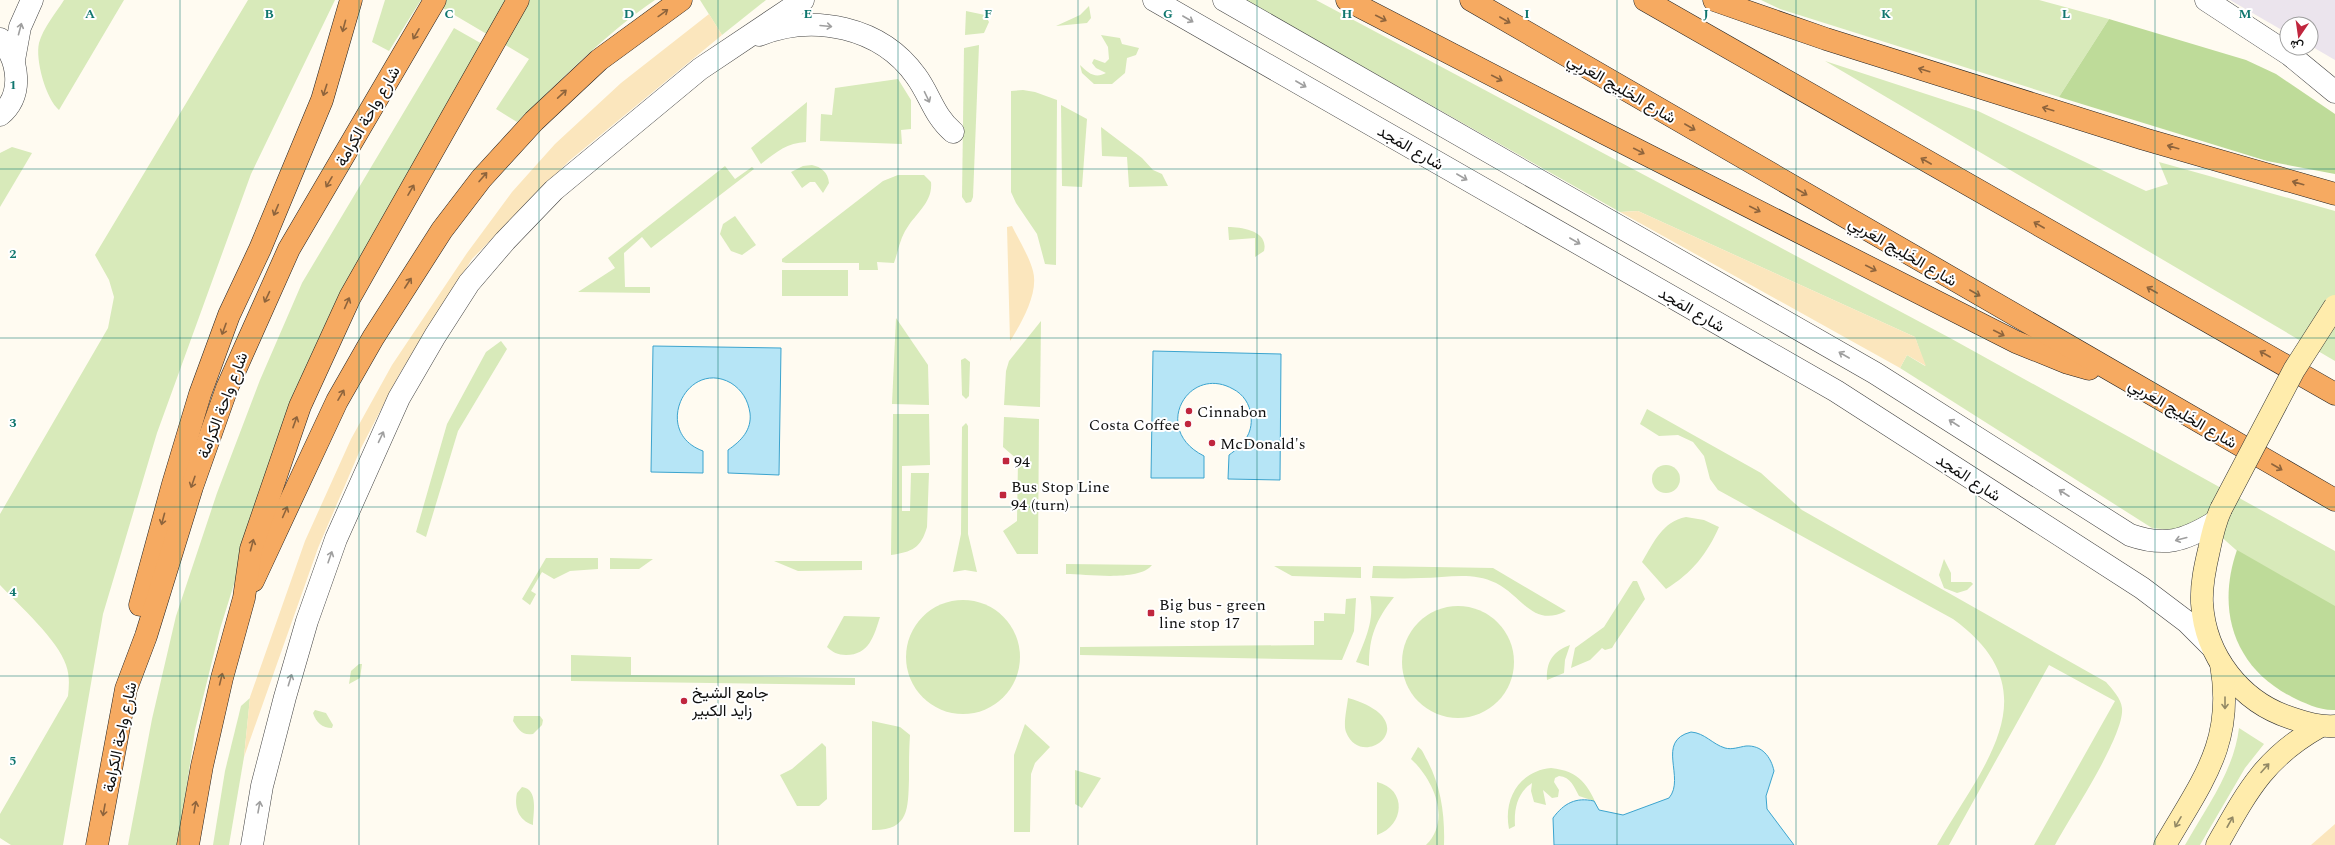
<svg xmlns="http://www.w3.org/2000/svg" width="2335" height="845" font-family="Spectral,Vazirmatn,serif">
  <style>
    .industrial { fill: #ebe4ed }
    .green { fill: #d8eaba }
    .forest { fill: #bedb99 }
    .sand { fill: #fbe6bd }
    .water { fill: #b6e5f6; stroke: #3ca4ce }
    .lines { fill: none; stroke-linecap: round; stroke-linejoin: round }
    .minor-casing { stroke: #424242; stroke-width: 23 }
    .tertiary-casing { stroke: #424242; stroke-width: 23 }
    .secondary-casing { stroke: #313131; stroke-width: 23 }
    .trunk-casing { stroke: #202020; stroke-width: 23 }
    .minor { stroke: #fff; stroke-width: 22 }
    .tertiary { stroke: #fff; stroke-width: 22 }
    .secondary { stroke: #ffecac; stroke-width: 22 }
    .trunk { stroke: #f6aa61; stroke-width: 22 }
    .secondary-bridge-casing { stroke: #313131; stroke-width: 23; stroke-linecap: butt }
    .secondary-bridge { stroke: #ffecac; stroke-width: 22 }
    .oneway { stroke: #8e643c }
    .oneway2 { stroke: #9f9f9f }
    .oneway3 { stroke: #938965 }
    .grid { fill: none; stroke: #0f766e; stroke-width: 1; stroke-opacity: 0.55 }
    .poi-dot { fill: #c0263e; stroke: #fff; stroke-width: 1.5 }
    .labels { text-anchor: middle; stroke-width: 4; stroke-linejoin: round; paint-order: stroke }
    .street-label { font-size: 16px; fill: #0f0f0f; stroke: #fff }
    .poi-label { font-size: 16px; fill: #0f0f0f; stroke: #fff; text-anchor: start }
    .grid-label { font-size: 13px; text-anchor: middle; font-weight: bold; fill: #0f766e; stroke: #fff; stroke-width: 4; stroke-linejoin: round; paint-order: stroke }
  </style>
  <rect width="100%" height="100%" fill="#fffbf1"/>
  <path class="industrial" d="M2230,0H2335V60L2311,46V24H2287V33Z"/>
  <g class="green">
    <path d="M64,0H124L59,110C46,99 35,60 39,43C43,28 56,13 64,0Z"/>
    <path d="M248,0H335L251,174L157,433L103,614L63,845H11L0,838V814L68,696C69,686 70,676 66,665C58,640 19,605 0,585V514L108,328L114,297L109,280L95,255Z"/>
    <path d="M385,0H421L389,51L372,42Z"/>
    <path d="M429,0H655C605,34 561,80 517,122L496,109L529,59Z"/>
    <path d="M700,0H766L722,35Z"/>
    <path d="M1245,0H1316L1950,338L2335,551V607L2244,557L2200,518L2183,531L2152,528L1900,368L1907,355L1925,366L1915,337L1638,211L1620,212Z"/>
    <path d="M1761,0H2039L2109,19L2059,97L1780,9Z"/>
    <path d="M1089,6L1091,18L1087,23L1056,26L1080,15Z"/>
    <path d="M966,11L985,15L989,22L984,33L965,35Z"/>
    <path d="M454,28L484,45L258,507L220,629L195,730L178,845H128L152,719L176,616L217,493L260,380L302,283Z"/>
    <path d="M1101,35L1120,38L1122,44L1139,48L1136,55L1127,58L1125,73L1112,84H1094L1082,73L1080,65C1088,73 1095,79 1106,73L1096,68L1092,63L1094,59L1105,63L1109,59L1108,47Z"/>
    <path d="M979,45L973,197L971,202L966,203L962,197L964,48Z"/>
    <path d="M1825,61L1978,111L2146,191L2168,184L2159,162L2335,211V361Z"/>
    <path d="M898,79L911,100V129L901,130L902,144L820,141L821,114L832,115L835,88Z"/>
    <path d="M1023,90L1035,92L1057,100L1056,265L1045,264L1037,234L1016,203L1011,192V91Z"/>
    <path d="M807,102L806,142C787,143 776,152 761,164L751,148Z"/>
    <path d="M1061,105L1087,119L1082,187L1062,186Z"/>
    <path d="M1101,127L1142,158L1153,170L1162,174L1168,186L1129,187L1127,157L1102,156Z"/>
    <path d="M12,147L32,153L0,207V153Z"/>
    <path d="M812,165C821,167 828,172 829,183L823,193L815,182H810L802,188L791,172L803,166Z"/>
    <path d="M725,166L735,179L752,167L754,169L651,248L642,237L624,253L625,287H650V293L578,292L615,268L608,258Z"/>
    <path d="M898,175H924L931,182C933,202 916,213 907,228C900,238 898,252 894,263L877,262L878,270H859V263H786L782,262V259L883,181Z"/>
    <path d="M735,216L756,245L742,255L731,251L720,234L723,224Z"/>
    <path d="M1228,227C1242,227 1269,231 1264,251L1255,257V238L1229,240Z"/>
    <rect x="782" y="270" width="66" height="26"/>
    <path d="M896,318L928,365L929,405L892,404Z"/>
    <path d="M1041,321L1040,407L1004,405L1006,371L1009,361Z"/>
    <path d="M501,341L507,349L458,431L426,537L416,532L447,424L486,352Z"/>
    <path d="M965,358L970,362L969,396L966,399L962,395L961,360Z"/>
    <path d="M1647,409L1761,473L1802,510L2106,682C2112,689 2121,698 2122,708C2125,735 2070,817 2055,845H2034L2115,701L2049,665L1949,845H1937C1982,766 2054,692 1953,619L1718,490L1710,479L1704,456L1693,442L1678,435L1659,436L1640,424Z"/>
    <path d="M893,414H929L930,465L902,466V511H910L911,473H929L927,527C921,548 912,552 891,555Z"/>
    <path d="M1004,417L1039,419L1038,554H1017L1003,531L1017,521L1018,460L1003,447Z"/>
    <path d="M966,423L968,426V534L977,572L965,570L953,572L961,534L962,427Z"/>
    <circle cx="1666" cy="479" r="14"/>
    <path d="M1686,517L1704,520L1719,527C1707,554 1692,573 1666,589L1642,562C1654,542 1662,522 1686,517Z"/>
    <path d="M546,558H598V569L570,571L554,579L542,572L531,591L536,594L530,605L522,599Z"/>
    <path d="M610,558L653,559L639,569H610Z"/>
    <path d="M1944,559L1951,573V582H1971L1973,584L1967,590L1957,593L1944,588L1939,575Z"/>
    <path d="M774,561H862V570L798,571Z"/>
    <path d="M1066,564L1152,565C1139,582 1087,574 1066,574Z"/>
    <path d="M1274,566L1361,567V578L1292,576Z"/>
    <path d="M1373,566L1493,568L1566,611C1533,628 1522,596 1496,583C1471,571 1447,578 1421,578C1404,579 1388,578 1372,578Z"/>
    <path d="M1633,581H1637L1645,599L1615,643L1612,648L1605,650L1602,648L1590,660L1571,668L1575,648L1604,627Z"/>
    <path d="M1370,596L1394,597C1376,620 1369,636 1369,666L1356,662C1365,640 1375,620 1370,596Z"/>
    <path d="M1356,598L1354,631L1342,660L1080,655V647L1314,645V621H1324V613L1345,614L1346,599Z"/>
    <circle cx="963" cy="657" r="57"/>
    <circle cx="1458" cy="662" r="56"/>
    <path d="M844,616L880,617C874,636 869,655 846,655C838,655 832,652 827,647Z"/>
    <path d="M1570,645L1565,660L1564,673L1547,680C1546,662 1553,651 1570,645Z"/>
    <path d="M571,655L631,657V675L855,678V685L571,681Z"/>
    <path d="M359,664H362L360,678L349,684L351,671Z"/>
    <path d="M250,698L244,757L229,845H213L225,771L241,706Z"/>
    <path d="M1348,698C1429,721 1362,773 1346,732C1343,724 1347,708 1348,698Z"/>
    <path d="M315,710L326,713L333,725L332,728C322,728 316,722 313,713Z"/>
    <path d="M514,716H540L543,720L542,725L533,734C522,736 518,729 513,721Z"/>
    <path d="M872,721L900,727L910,735C909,750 909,764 909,779C908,809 909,831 872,830Z"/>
    <path d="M1025,724L1050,747L1035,763L1031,774L1030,832H1014V755Z"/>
    <path d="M2239,728L2264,744L2245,768L2200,845H2185C2206,808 2234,771 2239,728Z"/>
    <path d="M822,743L826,747L827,799L819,806H797L780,775L792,769Z"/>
    <path d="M1418,747C1423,750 1424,755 1427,760C1441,786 1445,815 1444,845H1426C1452,820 1433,779 1411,759Z"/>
    <path d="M1551,768C1580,771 1588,785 1599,810L1594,801L1579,796C1574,787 1571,777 1559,776L1555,778L1554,782L1559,790L1558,797L1552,798L1543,790L1546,805L1534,802L1531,791L1532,783C1517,793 1514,809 1515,826L1509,829C1503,798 1520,771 1551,768Z"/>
    <path d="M1075,770L1101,778L1082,808L1075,804Z"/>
    <path d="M1377,782C1407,789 1405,825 1377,835Z"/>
    <path d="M522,787C539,789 533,814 533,825C518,820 514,807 517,793Z"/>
  </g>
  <g class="forest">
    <path d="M2109,19L2246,60L2276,74L2335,114V174L2267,161L2059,97Z"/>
    <path d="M2237,550L2335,606V710C2321,711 2304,703 2292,697C2234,668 2216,610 2237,550Z"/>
  </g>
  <g class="sand">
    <path d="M709,14L722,35L569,161L472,259L400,373L361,448L318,548L244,757L250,697L305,541L351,439L392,365L467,253L512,192L555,144L621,83Z"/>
    <path d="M1638,211L1915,337L1926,366L1907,355L1900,368L1620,212Z"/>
    <path d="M1012,226C1019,240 1029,256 1033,271C1039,293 1021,324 1010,341L1007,227Z"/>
    <path d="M2335,824V845H2311Z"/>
  </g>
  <g class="water">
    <path d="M653,346L781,348L779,475L728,473V450C741,441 752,430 750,413C748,400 742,390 731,383C687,358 651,432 703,451V473L651,472Z"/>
    <path d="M1153,351L1281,354L1280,480L1228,479L1229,455C1243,445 1253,434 1251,416C1250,404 1243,394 1233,389C1189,364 1150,429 1204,456V478H1151Z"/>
    <path d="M1691,732C1705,733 1712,744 1725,748C1732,750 1739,747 1746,746C1762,745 1771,757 1774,771L1766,796L1767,809L1794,845H1554L1553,818C1564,803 1576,797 1594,801L1599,810L1623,815L1669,798C1686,778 1655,741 1691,732Z"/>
  </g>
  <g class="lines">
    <g class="minor-casing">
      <path id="minor" d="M2206,0L2290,55L2335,92"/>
    </g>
    <g class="tertiary-casing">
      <g id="tertiary">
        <path d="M1154,0L1836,391L2142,588L2187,622L2211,646"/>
        <path d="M1224,0L1875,373L2130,535C2165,547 2184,541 2215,522"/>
        <path d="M759,35C814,13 881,27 916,76C930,95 934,116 953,132"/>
        <path d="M0,39C19,60 24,95 0,115"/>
        <path d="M14,60L20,27L32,0"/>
        <path d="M252,845L262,786L285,697L307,621L336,539L399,398L435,336L469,283L505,241L554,190L700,69L803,0"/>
      </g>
    </g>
    <g class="secondary-casing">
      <g id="secondary">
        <path d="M2221,509C2215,522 2212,535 2209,550C2205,567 2201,585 2202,603C2205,656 2241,702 2291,718C2306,723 2319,727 2335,726"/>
        <path d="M2165,845C2202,781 2235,742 2221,664"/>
        <path d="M2217,845C2247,792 2264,758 2319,727"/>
      </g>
    </g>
    <g class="trunk-casing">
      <g id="trunk">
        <path d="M1347,0L1604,133L2016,342L2068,363L2089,369"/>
        <path d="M1471,0L2335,500"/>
        <path d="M1645,0L2335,394"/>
        <path d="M1714,0L1826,39L2144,139L2335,194"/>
        <path d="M253,581L337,401L373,338L442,230L481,179L534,121L599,60L681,0"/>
        <path d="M140,605L173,484L200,394L229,315L260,249L322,100L351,0"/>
        <path d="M97,845L126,689L146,636L192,487L227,388L289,249L435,0"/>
        <path d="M188,845L202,766L222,678L244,598L251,549L300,406L350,297L518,0"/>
      </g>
    </g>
    <use href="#minor" class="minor"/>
    <use href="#tertiary" class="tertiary"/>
    <use href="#secondary" class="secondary"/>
    <use href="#trunk" class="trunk"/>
    <g class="secondary-bridge-casing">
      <path id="secondary-bridge" d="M2221,509L2294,370L2335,306"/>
    </g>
    <use href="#secondary-bridge" class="secondary-bridge"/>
  </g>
  <defs><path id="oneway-shaft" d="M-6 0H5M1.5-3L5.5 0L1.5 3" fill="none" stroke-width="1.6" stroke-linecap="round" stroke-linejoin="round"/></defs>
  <g class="oneway">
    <use href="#oneway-shaft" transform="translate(663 13) rotate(-36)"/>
    <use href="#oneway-shaft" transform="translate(1381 18) rotate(27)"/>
    <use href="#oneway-shaft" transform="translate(1505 20) rotate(30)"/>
    <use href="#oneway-shaft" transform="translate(344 26) rotate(105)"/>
    <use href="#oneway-shaft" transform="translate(416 34) rotate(120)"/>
    <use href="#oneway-shaft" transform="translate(1924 70) rotate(-163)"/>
    <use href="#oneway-shaft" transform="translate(1497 78) rotate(27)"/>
    <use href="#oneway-shaft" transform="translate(325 90) rotate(108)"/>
    <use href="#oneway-shaft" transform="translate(562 94) rotate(-43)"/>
    <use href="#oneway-shaft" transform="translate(2048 109) rotate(-163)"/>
    <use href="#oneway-shaft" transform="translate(1690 127) rotate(30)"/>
    <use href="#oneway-shaft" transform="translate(2173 147) rotate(-164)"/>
    <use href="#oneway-shaft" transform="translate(1639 151) rotate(27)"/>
    <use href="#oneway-shaft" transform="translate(1926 161) rotate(-150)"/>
    <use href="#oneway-shaft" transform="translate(483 177) rotate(-49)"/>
    <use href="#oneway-shaft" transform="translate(329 182) rotate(120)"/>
    <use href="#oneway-shaft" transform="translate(2298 183) rotate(-164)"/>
    <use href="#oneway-shaft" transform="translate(411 190) rotate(-60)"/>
    <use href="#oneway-shaft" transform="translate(1802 192) rotate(30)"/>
    <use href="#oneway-shaft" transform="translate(1755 209) rotate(27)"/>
    <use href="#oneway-shaft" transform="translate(276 210) rotate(113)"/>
    <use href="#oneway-shaft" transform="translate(2039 225) rotate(-150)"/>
    <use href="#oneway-shaft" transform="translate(1871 268) rotate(27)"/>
    <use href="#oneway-shaft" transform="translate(408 283) rotate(-57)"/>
    <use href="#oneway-shaft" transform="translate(2152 290) rotate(-150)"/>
    <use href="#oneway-shaft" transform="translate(1975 293) rotate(30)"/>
    <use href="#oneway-shaft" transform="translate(267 297) rotate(115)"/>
    <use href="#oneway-shaft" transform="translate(347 303) rotate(-66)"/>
    <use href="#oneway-shaft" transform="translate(224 329) rotate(110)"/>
    <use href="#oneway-shaft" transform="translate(1999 333) rotate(27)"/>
    <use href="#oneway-shaft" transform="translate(2265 354) rotate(-150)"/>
    <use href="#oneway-shaft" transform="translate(341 395) rotate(-60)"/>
    <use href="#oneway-shaft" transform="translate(295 422) rotate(-70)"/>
    <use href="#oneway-shaft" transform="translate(2277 467) rotate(30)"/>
    <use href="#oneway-shaft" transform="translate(193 482) rotate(109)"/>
    <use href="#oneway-shaft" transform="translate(285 512) rotate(-66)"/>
    <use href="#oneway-shaft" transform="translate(163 519) rotate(105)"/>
    <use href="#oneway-shaft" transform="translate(252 545) rotate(-75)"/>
    <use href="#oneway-shaft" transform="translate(221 679) rotate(-76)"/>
    <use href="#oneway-shaft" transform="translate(195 807) rotate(-80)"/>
    <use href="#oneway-shaft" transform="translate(104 810) rotate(100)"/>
  </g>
  <g class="oneway2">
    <use href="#oneway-shaft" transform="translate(1188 19) rotate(30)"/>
    <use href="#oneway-shaft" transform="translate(826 26) rotate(5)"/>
    <use href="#oneway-shaft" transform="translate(20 29) rotate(-75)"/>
    <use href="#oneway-shaft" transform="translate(1301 84) rotate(30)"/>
    <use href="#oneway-shaft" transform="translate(927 97) rotate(64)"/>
    <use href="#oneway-shaft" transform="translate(1462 177) rotate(30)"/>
    <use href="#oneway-shaft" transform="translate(1575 241) rotate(30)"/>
    <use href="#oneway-shaft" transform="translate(1844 355) rotate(-150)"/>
    <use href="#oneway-shaft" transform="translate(1954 423) rotate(-147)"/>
    <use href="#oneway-shaft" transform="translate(381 437) rotate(-65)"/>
    <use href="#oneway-shaft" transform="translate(2064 493) rotate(-147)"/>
    <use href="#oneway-shaft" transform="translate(2181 539) rotate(165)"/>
    <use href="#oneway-shaft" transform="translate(330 557) rotate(-71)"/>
    <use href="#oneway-shaft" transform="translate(290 680) rotate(-73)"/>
    <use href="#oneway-shaft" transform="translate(259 807) rotate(-80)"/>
  </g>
  <g class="oneway3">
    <use href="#oneway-shaft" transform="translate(2225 703) rotate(90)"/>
    <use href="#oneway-shaft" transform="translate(2265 768) rotate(-48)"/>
    <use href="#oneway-shaft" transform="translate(2178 822) rotate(120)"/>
    <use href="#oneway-shaft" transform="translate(2230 822) rotate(-61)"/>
  </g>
  <path class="grid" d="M180,0V845M359,0V845M539,0V845M718,0V845M898,0V845M1078,0V845M1257,0V845M1437,0V845M1617,0V845M1796,0V845M1976,0V845M2155,0V845M0,169H2335M0,338H2335M0,507H2335M0,676H2335"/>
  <g class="poi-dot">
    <circle cx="1189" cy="411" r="4"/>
    <circle cx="1188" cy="424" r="4"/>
    <circle cx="1212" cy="443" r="4"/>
    <rect x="1002" y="457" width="8" height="8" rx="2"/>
    <rect x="999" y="491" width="8" height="8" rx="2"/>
    <rect x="1147" y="609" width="8" height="8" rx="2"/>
    <circle cx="684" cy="701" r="4"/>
  </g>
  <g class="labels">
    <g class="street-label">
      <text transform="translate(1622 88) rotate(30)" y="6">شارع الخَلِيج العَربِي</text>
      <text transform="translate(367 116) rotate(-60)" y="6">شارع واحة الكرامة</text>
      <text transform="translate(1411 147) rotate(30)" y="6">شارع المَجد</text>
      <text transform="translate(1903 251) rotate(30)" y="6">شارع الخَلِيج العَربِي</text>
      <text transform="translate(1692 309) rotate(30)" y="6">شارع المَجد</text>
      <text transform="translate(222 405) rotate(-69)" y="6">شارع واحة الكرامة</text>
      <text transform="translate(2183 413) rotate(30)" y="6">شارع الخَلِيج العَربِي</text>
      <text transform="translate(1969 477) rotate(33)" y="6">شارع المَجد</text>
      <text transform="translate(119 737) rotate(-78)" y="6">شارع واحة الكرامة</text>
    </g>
    <g class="poi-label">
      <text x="1197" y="417">Cinnabon</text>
      <text x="1180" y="430" text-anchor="end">Costa Coffee</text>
      <text x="1220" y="449">McDonald's</text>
      <text x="1014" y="467">94</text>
      <text x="1011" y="492">Bus Stop Line<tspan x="1011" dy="18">94 (turn)</tspan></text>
      <text x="1159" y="610">Big bus - green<tspan x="1159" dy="18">line stop 17</tspan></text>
      <text x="692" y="698">جامع الشيخ<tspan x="692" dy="18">زايد الكبير</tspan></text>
    </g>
  </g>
  <g class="grid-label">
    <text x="90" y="18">A</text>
    <text x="269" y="18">B</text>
    <text x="449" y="18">C</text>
    <text x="629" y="18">D</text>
    <text x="808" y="18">E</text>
    <text x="988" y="18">F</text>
    <text x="1168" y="18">G</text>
    <text x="1347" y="18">H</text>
    <text x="1527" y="18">I</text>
    <text x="1706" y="18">J</text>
    <text x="1886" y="18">K</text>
    <text x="2066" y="18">L</text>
    <text x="2245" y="18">M</text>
    <text x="13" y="89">1</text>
    <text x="13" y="258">2</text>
    <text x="13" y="427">3</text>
    <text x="13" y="596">4</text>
    <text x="13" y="765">5</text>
  </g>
  <g transform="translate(2299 36) rotate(193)"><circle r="19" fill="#ffffff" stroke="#9f9f9f"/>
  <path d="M0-3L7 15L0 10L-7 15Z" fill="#c0263e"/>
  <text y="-6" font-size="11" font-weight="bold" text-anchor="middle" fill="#0f0f0f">ش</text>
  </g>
</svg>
